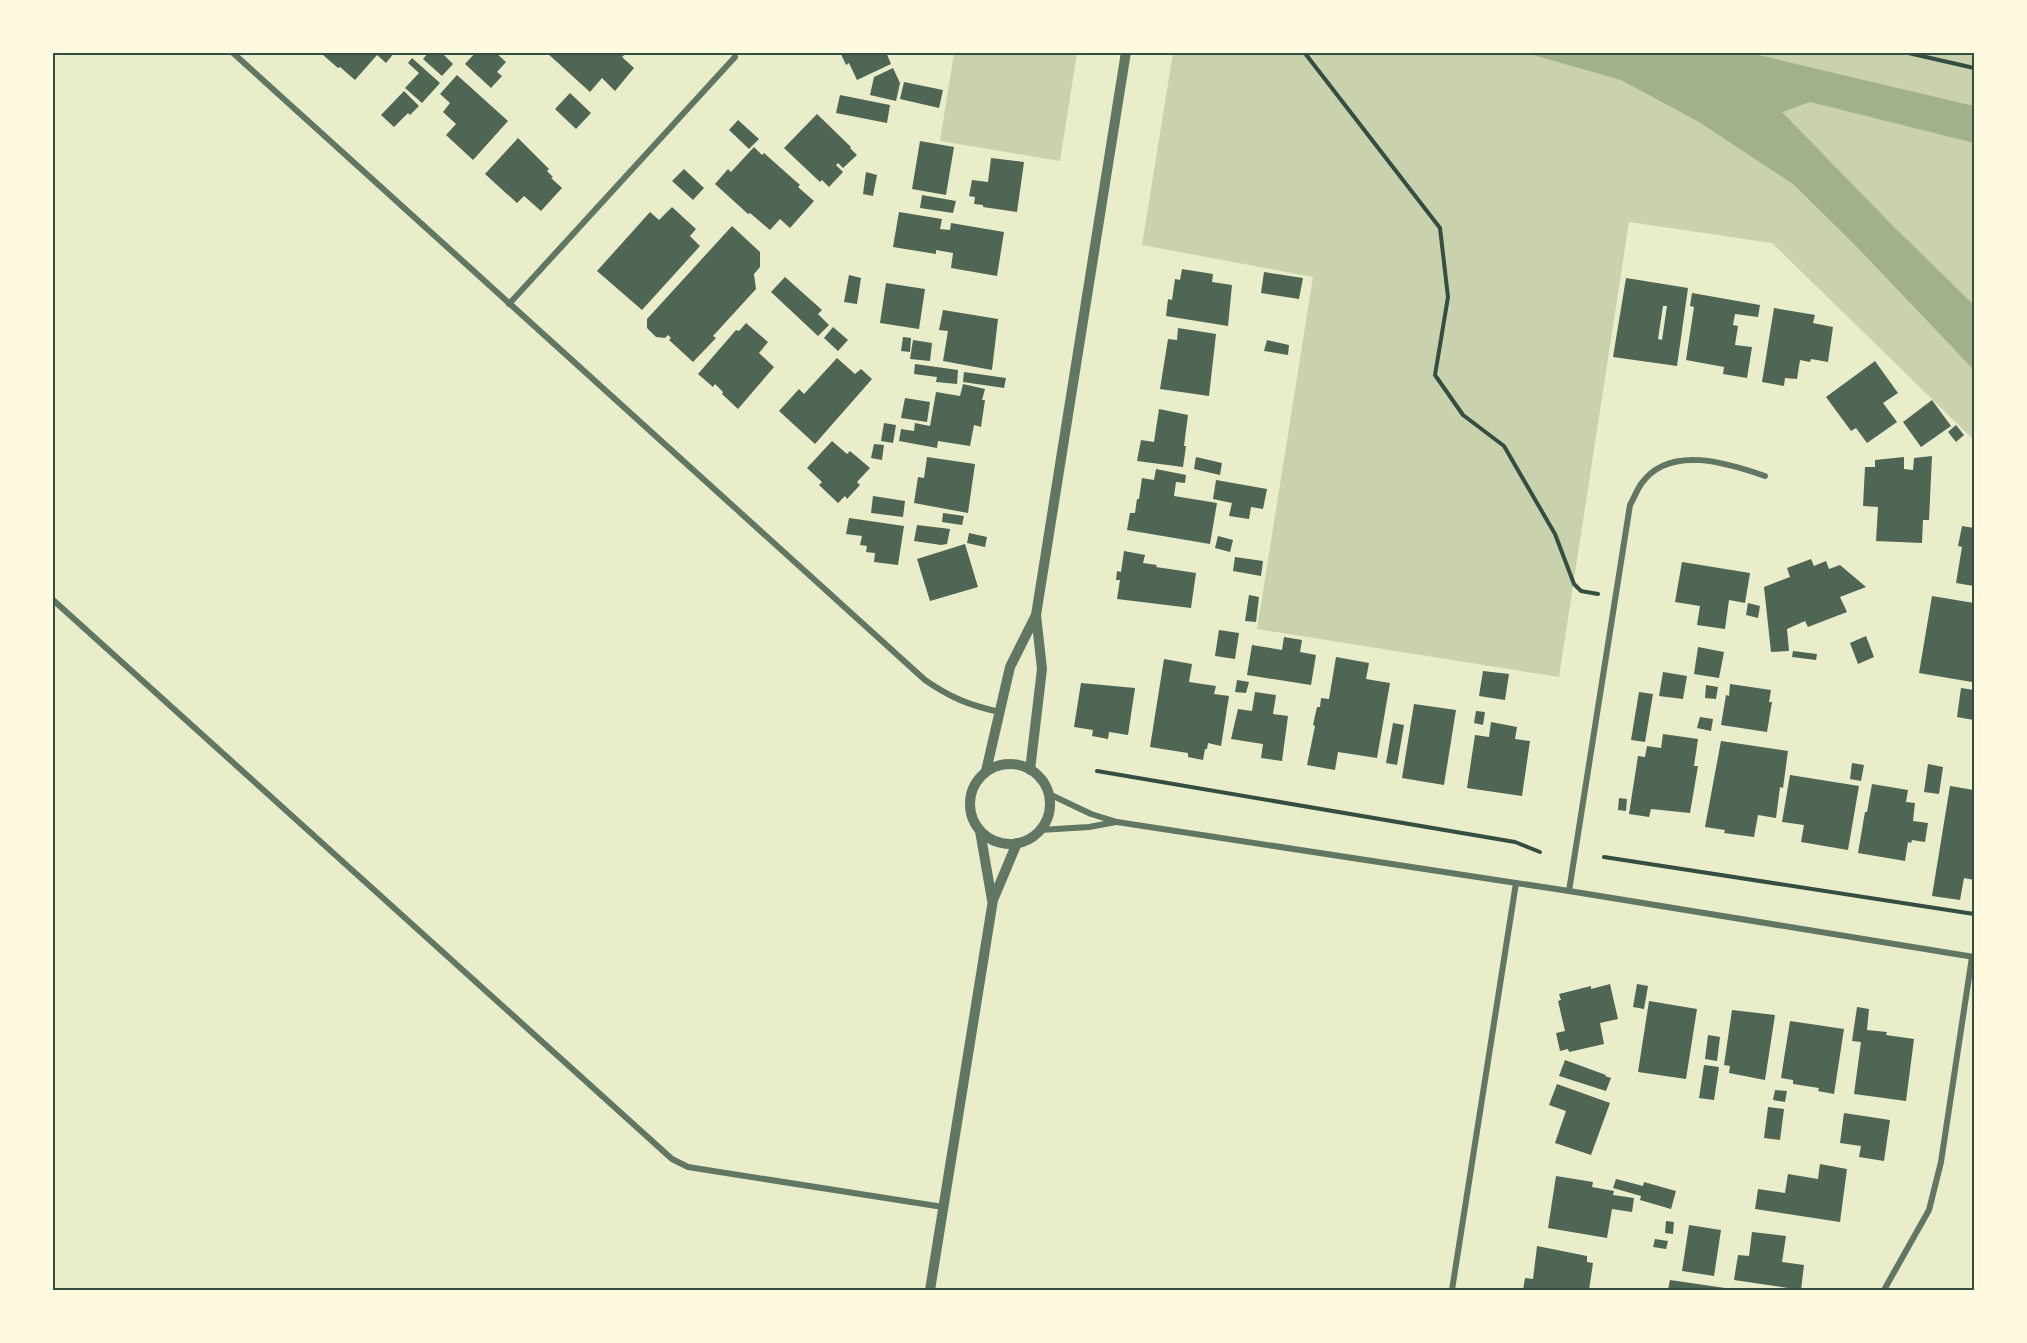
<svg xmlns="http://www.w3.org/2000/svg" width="2027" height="1343" font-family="Figtree,sans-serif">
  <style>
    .green { fill: #cad2ad }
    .water { fill: #a3b18a }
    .building { fill: #4f6655; fill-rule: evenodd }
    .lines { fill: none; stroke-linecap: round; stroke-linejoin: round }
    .path { stroke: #344e41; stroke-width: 4 }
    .minor { stroke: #617663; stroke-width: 6 }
    .tertiary { stroke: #617663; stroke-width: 10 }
    .neatline { fill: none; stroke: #344e41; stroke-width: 2 }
  </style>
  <rect width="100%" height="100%" fill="#e9edc9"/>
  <g class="green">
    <path d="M954,53H1077L1060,161L940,141Z"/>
    <path d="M1173,53H1974V440L1772,243L1629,222L1559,677L1257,629L1313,277L1142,245Z"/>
  </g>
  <path class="water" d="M1526,53H1750L1974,106V143L1810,102L1782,112L1893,226L1974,305V370L1853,243L1793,184L1699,122L1621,80Z"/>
  <g class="building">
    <path d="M323,52H395L386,63L377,55L355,80L340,67L338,68L323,55Z"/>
    <path d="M429,52H441L453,64L442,76L423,59Z"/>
    <path d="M476,52H495L506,62L497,72L502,76L491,88L465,64Z"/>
    <path d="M546,52H627L622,57L634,68L615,91L602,78L590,92Z"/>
    <path d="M840,52H886L891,64L857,80L849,63L846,65Z"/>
    <path d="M412,58L440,83L422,103L405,88L419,73L408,63Z"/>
    <path d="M893,68L900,83L896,101L870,95L874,77Z"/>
    <path d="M457,75L508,121L473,160L446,135L456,124L443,112L450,103L440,94Z"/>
    <path d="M904,82L943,90L939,108L900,99Z"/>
    <path d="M404,91L419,106L410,115L408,113L394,127L381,115Z"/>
    <path d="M570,93L591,113L576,129L555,109Z"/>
    <path d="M840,95L890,105L887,123L836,113Z"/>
    <path d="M817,114L851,147L850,148L857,155L843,168L838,163L836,165L843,172L829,187L822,180L820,182L784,148Z"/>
    <path d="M738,120L759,139L749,149L729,130Z"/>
    <path d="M518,138L549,169L547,171L553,177L551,178L562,188L541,211L524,196L517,203L485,174Z"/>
    <path d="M920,141L954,147L946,195L912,189Z"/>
    <path d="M754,147L762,155L764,153L800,185L798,187L814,201L790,228L780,219L770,230L750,213L748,214L715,184L728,169L731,172Z"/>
    <path d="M991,158L1024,162L1017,212L983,207V205L974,204L975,197L969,196L972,180L988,182Z"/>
    <path d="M684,169L704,188L693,200L672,181Z"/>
    <path d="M866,172L877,175L873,196L863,194Z"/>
    <path d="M922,195L956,201L953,213L920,208Z"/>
    <path d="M672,207L696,229L690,236L700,246L642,310L597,271L650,212L659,220Z"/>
    <path d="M899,212L942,219L940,229L950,230L951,223L1004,232L997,276L951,268L953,253L936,250V254L893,247Z"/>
    <path d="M732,226L760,252V267L754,274L756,289L713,336L716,338L693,362L669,340L671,338L668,335L665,338L656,337L647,328V319Z"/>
    <path d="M1182,269L1213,274L1212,282L1232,285L1228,326L1166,316L1168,299L1172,300L1175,279L1180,280Z"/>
    <path d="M1264,272L1303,278L1299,299L1261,293Z"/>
    <path d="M849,275L861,278L857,304L844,302Z"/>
    <path d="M785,277L822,310L818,314L829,325L818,336L771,292Z"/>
    <path d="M1626,278L1688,288L1677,366L1613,357ZM1663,306H1667L1662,340L1658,339Z"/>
    <path d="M886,283L925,289L919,329L880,323Z"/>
    <path d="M1692,293L1760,305L1758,317L1735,314L1733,325L1738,326L1735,345L1752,347L1747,378L1723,374L1724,367L1686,360L1694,307L1690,306Z"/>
    <path d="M1774,308L1815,315L1813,323L1833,327L1828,362L1811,359L1810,362L1800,360L1797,379L1785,378L1784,386L1762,382Z"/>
    <path d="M943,310L998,319L992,370L943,361L948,331L939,330Z"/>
    <path d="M746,323L768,342L759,353L774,367L738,409L722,394L723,392L715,384L713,387L698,374L736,330L739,331Z"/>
    <path d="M833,327L848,340L838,351L824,338Z"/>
    <path d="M1178,328L1216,334L1209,396L1160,389L1168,339L1177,340Z"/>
    <path d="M903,337L911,338L910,352L901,351Z"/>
    <path d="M913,340L932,343L930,361L910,359Z"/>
    <path d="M1267,340L1289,345L1288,355L1264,351Z"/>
    <path d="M837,358L855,374L861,369L872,379L815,444L779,411L799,389L804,394Z"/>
    <path d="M1875,361L1898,393L1883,403L1897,422L1867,443L1856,428L1851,431L1826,397Z"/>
    <path d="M915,364L958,370L957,384L936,382L937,377L914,374Z"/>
    <path d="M964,372L1006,378L1004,388L963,382Z"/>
    <path d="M963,384L985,389L982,400H985L981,427L974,425L970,446L938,441L937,448L899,441L901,429L914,431L915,423L930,426L936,392L960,396Z"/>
    <path d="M905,398L930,402L927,422L901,418Z"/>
    <path d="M1932,400L1951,426L1921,447L1903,422Z"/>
    <path d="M1159,409L1188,415L1184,446H1186L1183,467L1137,461L1141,440L1154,442Z"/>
    <path d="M884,423L896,425L893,443L881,441Z"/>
    <path d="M1956,425L1964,435L1956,442L1948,432Z"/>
    <path d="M832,441L847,454L850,451L870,468L857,482L860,485L847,499L845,496L838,503L819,485L822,482L807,468Z"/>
    <path d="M874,444L884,445L882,460L871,458Z"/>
    <path d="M1932,456L1929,520H1923L1922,543L1876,541L1878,507L1863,506L1865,467H1875V460L1904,457V469L1913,470L1914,458Z"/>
    <path d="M927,457L975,464L968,513L914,503L918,477L924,478Z"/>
    <path d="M1196,457L1222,463L1220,475L1194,469Z"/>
    <path d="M1156,469L1186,475L1185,483L1176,482L1174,496L1217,503L1210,544L1127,530L1130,513H1135L1137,499H1139L1142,478L1154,480Z"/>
    <path d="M1216,480L1267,489L1263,509L1251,507L1249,519L1229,516L1232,503L1213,499Z"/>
    <path d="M873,496L905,501L903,517L871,513Z"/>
    <path d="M943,513L964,516L962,525L942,522Z"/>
    <path d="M849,518L904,526L898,565L874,562L875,553L866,552L867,546L860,545L862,536L846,534Z"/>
    <path d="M917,525L950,529L947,544L941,545L914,541Z"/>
    <path d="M1962,526L1974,528V586L1956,583L1962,547L1958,546Z"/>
    <path d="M969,533L987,537L985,547L967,543Z"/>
    <path d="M1218,536L1233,540L1230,552L1215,548Z"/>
    <path d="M965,544L978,587L930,601L917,559Z"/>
    <path d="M1124,551L1145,555L1143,563L1157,565L1156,567L1196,573L1191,608L1117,599L1120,580H1116L1117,571L1121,572Z"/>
    <path d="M1235,557L1263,561L1261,576L1233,571Z"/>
    <path d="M1811,559L1814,566L1826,561L1829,569L1840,565L1866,587L1840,597L1847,612L1808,627L1805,621L1787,629L1789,651L1771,652L1764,587L1790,577L1787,568Z"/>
    <path d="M1682,562L1750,573L1745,603L1729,600L1725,629L1697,625L1700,606L1675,602Z"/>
    <path d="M1249,595L1259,597L1256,622L1245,621Z"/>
    <path d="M1932,596L1974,603V664L1972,682L1919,673Z"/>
    <path d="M1748,603L1760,606L1758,618L1746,615Z"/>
    <path d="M1219,630L1239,633L1235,659L1215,656Z"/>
    <path d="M1866,636L1874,657L1858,664L1850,643Z"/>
    <path d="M1284,637L1302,640L1300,652L1316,655L1311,685L1247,675L1252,645L1282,650Z"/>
    <path d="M1698,647L1724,652L1719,678L1694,674Z"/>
    <path d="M1793,651L1817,654L1816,660L1792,657Z"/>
    <path d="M1336,657L1369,663L1366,679L1390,683L1377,758L1338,752L1335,770L1307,765L1315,726L1313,725L1317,707H1320L1321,698L1329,699Z"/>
    <path d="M1164,659L1192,664L1189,682L1216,686L1214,694L1229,696L1221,746L1208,743L1207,749H1205L1203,760L1188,757V753L1150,747Z"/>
    <path d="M1483,671L1509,674L1505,700L1479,696Z"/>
    <path d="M1663,672L1687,676L1683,699L1659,696Z"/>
    <path d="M1237,680L1249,682L1246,693L1235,692Z"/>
    <path d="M1081,683L1135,688L1128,735L1109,732L1108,739L1092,736L1093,730L1074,727Z"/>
    <path d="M1730,684L1771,690L1769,702H1772L1767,732L1721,725L1726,695L1729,696Z"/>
    <path d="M1706,685L1718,687L1716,699L1705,698Z"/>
    <path d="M1961,688L1974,690V720L1957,717Z"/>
    <path d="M1255,692L1276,695L1273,714L1288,716L1282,761L1261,758L1263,744L1231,739L1238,709L1252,711Z"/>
    <path d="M1639,692L1653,694L1645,742L1631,740Z"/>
    <path d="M1414,704L1456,710L1444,785L1402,778Z"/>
    <path d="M1476,711L1485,712L1483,725L1474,723Z"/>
    <path d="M1700,717L1713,719L1711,731L1697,728Z"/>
    <path d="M1491,722L1517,727L1515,739L1530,741L1522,796L1467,788L1475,735L1489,737Z"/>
    <path d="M1393,723L1404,725L1397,765L1386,763Z"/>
    <path d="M1663,734L1698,739L1694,766H1698L1690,813L1651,809L1649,817L1629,814L1638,756L1645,757L1647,746L1661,748Z"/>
    <path d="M1721,741L1788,751L1783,788L1780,787L1776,818L1758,815L1754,837L1724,833L1725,830L1705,827Z"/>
    <path d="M1852,763L1864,765L1861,781L1850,779Z"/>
    <path d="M1928,764L1943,767L1939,794L1924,792Z"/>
    <path d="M1790,775L1859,786L1848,850L1801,842L1804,825L1782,822Z"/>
    <path d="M1872,784L1908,790L1906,802L1915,803L1913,821L1928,823L1925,842L1912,840L1911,843L1908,842L1905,861L1858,853L1865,812H1867Z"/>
    <path d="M1950,786L1974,790V880L1964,878L1960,900L1932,896Z"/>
    <path d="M1619,798L1627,799L1626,811L1618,810Z"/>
    <path d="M1610,984L1618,1019L1600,1023L1604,1044L1569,1052L1568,1049L1560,1051L1556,1033L1565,1031L1558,1001L1561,1000L1559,994L1591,986V989Z"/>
    <path d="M1637,984L1648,986L1644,1009L1633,1007Z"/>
    <path d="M1649,1001L1697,1009L1686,1079L1638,1072Z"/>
    <path d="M1857,1007L1869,1009L1867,1030L1887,1032L1886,1035L1914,1039L1906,1101L1854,1094L1861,1042L1852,1041Z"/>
    <path d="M1732,1010L1775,1015L1765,1080L1729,1073L1730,1066L1724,1065Z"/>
    <path d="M1790,1021L1844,1029L1834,1094L1818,1091L1819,1088L1793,1084V1080L1781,1078Z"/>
    <path d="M1708,1035L1720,1037L1717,1061L1705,1059Z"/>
    <path d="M1565,1060L1606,1075L1605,1076L1611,1078L1606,1091L1559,1076Z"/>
    <path d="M1704,1065L1719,1067L1714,1100L1699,1098Z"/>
    <path d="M1557,1084L1610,1103L1591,1155L1555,1143L1566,1111L1549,1105Z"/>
    <path d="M1775,1090L1787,1091L1785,1102L1773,1100Z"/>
    <path d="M1768,1107L1784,1109L1780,1140L1764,1138Z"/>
    <path d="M1844,1113L1890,1120L1884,1161L1859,1157L1861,1146L1840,1143Z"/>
    <path d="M1820,1164L1847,1169L1840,1222L1755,1209L1758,1189L1785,1193L1788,1174L1818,1179Z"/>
    <path d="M1556,1176L1593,1182L1592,1187L1614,1191L1613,1195L1634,1198L1632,1212L1612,1209L1607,1238L1548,1228Z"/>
    <path d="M1616,1179L1643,1186L1644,1182L1676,1191L1671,1209L1640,1200L1641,1196L1613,1188Z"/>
    <path d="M1666,1221L1674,1222L1673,1234L1665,1233Z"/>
    <path d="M1689,1225L1721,1230L1714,1276L1682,1271Z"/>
    <path d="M1752,1232L1786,1236L1782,1262L1804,1265L1801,1290L1734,1280L1738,1255L1749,1256Z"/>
    <path d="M1655,1239L1668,1241L1666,1249L1653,1247Z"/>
    <path d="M1537,1246L1587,1256V1262L1593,1263L1589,1290H1523L1525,1278L1533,1279Z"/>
    <path d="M1670,1280L1725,1288V1290H1668Z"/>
  </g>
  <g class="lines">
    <g class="path">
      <path d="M1304,52L1440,228L1448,297L1435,375L1463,415L1504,446L1555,534L1574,584L1581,591L1598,594"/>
      <path d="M1904,52L1974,68"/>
      <path d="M1097,771L1515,842L1540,852"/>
      <path d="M1604,857L1974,914"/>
    </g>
    <g class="minor">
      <path d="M232,52L925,680C951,698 969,705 999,712"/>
      <path d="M509,304L735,57"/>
      <path d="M52,599L672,1159L688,1167L943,1207"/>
      <path d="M1049,794L1091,814L1117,822L1569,891L1974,957"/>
      <path d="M1040,830L1089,827L1116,822"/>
      <path d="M1569,891L1630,505C1634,498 1637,490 1641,484C1669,444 1728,463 1765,476"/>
      <path d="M1452,1290L1516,883"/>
      <path d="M1884,1290L1929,1210L1941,1162L1972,957"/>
    </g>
    <g class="tertiary">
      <circle cx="1010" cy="804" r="40"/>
      <path d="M1030,770L1042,669L1036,615L1126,52"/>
      <path d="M986,771L1010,667L1036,615"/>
      <path d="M980,831L992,900"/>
      <path d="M930,1290L993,900L1017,843"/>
    </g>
  </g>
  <rect width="2027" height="1343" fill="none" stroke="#fefae0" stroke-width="108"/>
  <rect x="54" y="54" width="1919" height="1235" class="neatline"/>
</svg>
